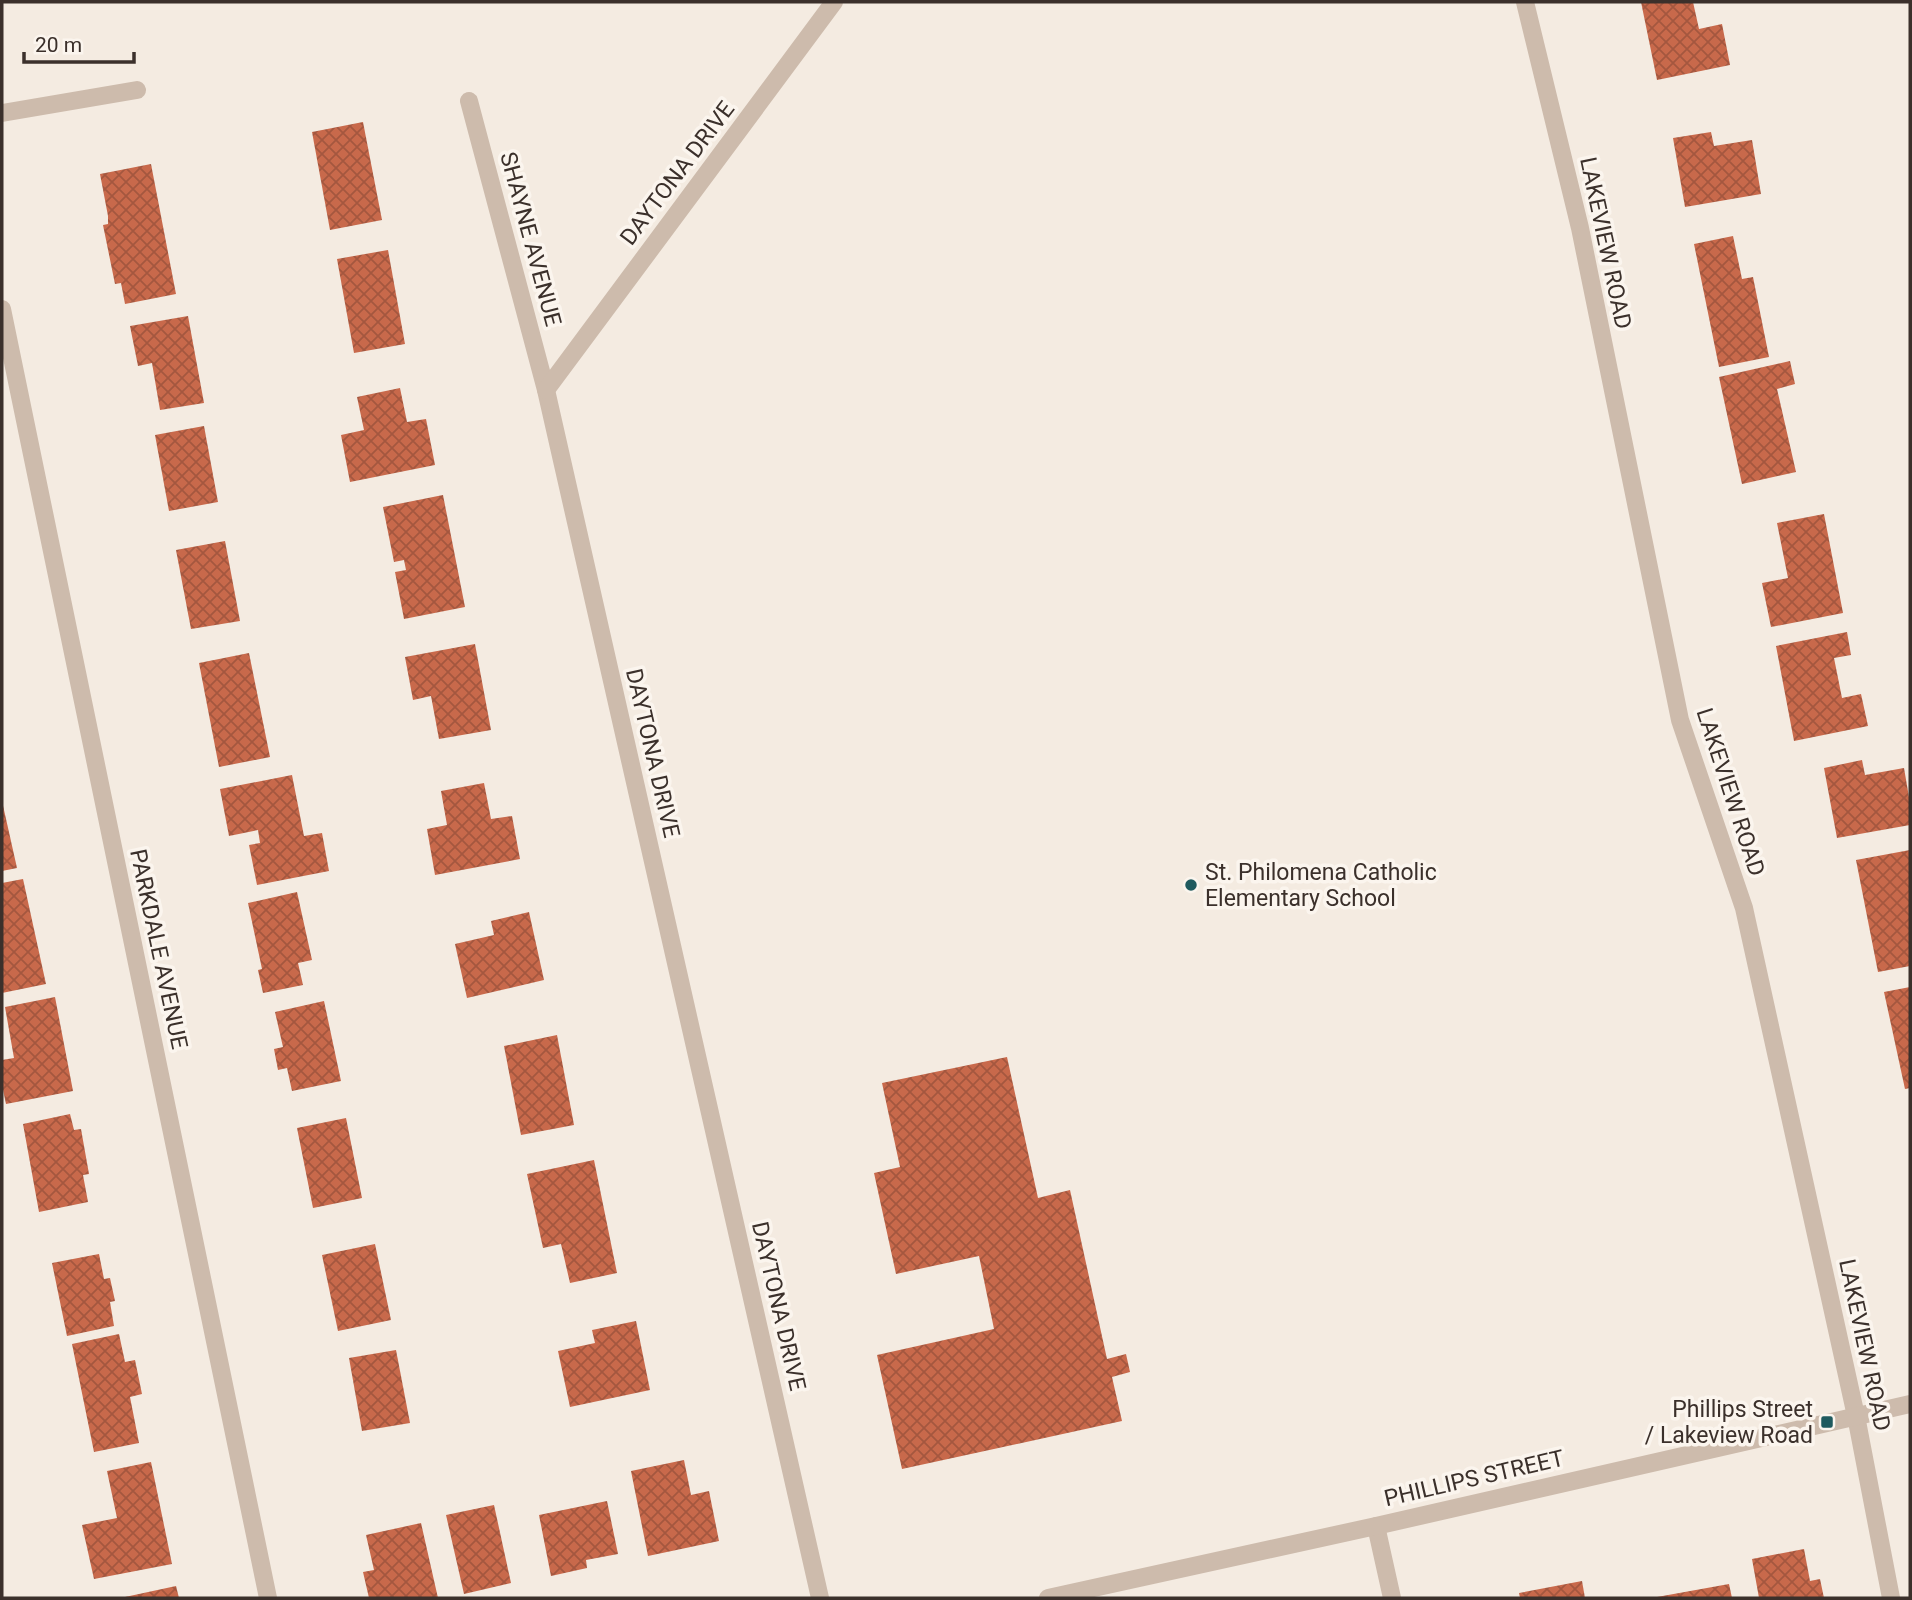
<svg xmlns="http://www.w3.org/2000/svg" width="1912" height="1600" font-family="Roboto,sans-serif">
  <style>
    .building { fill: url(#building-cross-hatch) }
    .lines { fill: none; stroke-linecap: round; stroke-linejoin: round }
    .minor { stroke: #cdbbac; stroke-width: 18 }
    .poi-dot { fill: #1f5a5e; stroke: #fbf5ee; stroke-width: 2.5 }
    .labels { text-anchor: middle; stroke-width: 7; stroke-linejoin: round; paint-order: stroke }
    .street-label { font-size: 23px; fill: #3b302b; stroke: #fbf5ee }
    .poi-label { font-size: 23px; fill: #3b302b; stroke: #fbf5ee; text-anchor: start }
  </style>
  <defs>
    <pattern id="building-cross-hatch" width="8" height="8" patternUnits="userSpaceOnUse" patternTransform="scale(1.75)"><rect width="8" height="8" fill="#c8694b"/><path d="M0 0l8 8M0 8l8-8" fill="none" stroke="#a4573f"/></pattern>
  </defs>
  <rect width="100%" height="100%" fill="#f4ebe1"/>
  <g class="building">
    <path d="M1641,2H1693L1699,29L1722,24L1730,65L1657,80Z"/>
    <path d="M363,122L382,220L330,230L312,132Z"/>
    <path d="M1711,132L1714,146L1752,140L1761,194L1685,207L1673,138Z"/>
    <path d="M151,164L176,294L125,304L121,283L115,284L103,225L108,224V216L100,174Z"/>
    <path d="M1733,236L1742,279L1753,277L1769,357L1719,367L1694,244Z"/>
    <path d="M388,250L405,344L354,353L337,259Z"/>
    <path d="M188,316L204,403L160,410L152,363L138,366L130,326Z"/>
    <path d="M1790,361L1795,384L1777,389L1796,472L1742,484L1719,377Z"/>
    <path d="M400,388L407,422L426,419L435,465L350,482L341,435L364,430L357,397Z"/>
    <path d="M204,426L218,502L169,511L155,435Z"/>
    <path d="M443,495L465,607L404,619L395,572L406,570L404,560L394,562L383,507Z"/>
    <path d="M1824,514L1843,613L1771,627L1762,583L1788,578L1777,523Z"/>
    <path d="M225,541L240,621L191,629L176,550Z"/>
    <path d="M1847,632L1851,655L1834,658L1842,698L1861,694L1868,726L1794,741L1776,646Z"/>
    <path d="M475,644L491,730L439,739L431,696L413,700L405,657Z"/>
    <path d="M249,653L270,757L219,767L199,663Z"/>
    <path d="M1862,760L1865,775L1904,768L1910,803V825L1837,838L1824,768Z"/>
    <path d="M292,775L304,836L322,833L329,871L257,885L249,845L260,843L258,830L229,836L220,789Z"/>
    <path d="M484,783L491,819L512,816L520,859L435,875L427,829L447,825L441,791Z"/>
    <path d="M2,801L17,868L2,871Z"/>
    <path d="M1910,850V966L1878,972L1856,860Z"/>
    <path d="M23,879L46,984L2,993V883Z"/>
    <path d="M297,892L312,960L298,963L303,985L263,993L258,970L262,969L248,903Z"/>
    <path d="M529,912L544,980L467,998L455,944L494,935L491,921Z"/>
    <path d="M1910,987V1088L1905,1089L1884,992Z"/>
    <path d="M55,997L73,1091L6,1104L2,1085V1060L14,1058L5,1007Z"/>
    <path d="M324,1001L341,1081L292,1091L287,1068L278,1070L274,1049L283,1047L275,1012Z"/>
    <path d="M557,1035L574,1125L521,1135L504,1046Z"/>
    <path d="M1007,1057L1038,1198L1070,1190L1107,1359L1126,1354L1130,1372L1112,1377L1122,1421L902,1469L877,1355L994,1329L979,1256L896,1274L874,1173L900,1167L882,1083Z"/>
    <path d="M70,1114L74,1130L81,1129L89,1174L83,1175L88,1202L39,1212L23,1124Z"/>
    <path d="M346,1118L362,1198L313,1208L297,1128Z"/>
    <path d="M594,1160L617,1273L570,1283L561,1244L543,1248L527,1174Z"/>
    <path d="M375,1244L391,1320L338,1331L322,1255Z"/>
    <path d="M99,1254L104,1279L110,1278L115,1301L110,1302L114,1326L67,1336L52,1263Z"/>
    <path d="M636,1321L650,1390L570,1407L558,1351L595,1343L592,1330Z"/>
    <path d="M119,1334L125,1362L135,1360L142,1394L130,1397L139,1443L94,1452L72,1344Z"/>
    <path d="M396,1350L410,1423L362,1431L349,1358Z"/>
    <path d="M684,1460L691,1495L709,1491L719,1541L648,1556L631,1471Z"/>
    <path d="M151,1462L172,1564L94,1579L82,1525L117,1518L107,1471Z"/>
    <path d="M607,1501L618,1554L586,1560L587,1568L551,1576L539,1515Z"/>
    <path d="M494,1505L511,1583L464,1594L446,1515Z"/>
    <path d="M421,1523L438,1598H369L363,1572L374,1570L366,1535Z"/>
    <path d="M1804,1549L1810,1581L1820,1579L1824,1598H1759L1752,1559Z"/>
    <path d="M1582,1581L1585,1598H1520L1519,1593Z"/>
    <path d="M1729,1584L1732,1598H1657V1597Z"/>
    <path d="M176,1586L179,1598H125V1597Z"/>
  </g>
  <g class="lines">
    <g class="minor">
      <path d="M1525,2L1580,228L1680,720L1744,908L1856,1416L1891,1598"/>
      <path d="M469,101L546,390L820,1598"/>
      <path d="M2,113L137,90"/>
      <path d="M2,309L268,1598"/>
      <path d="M546,390L834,2"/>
      <path d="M1376,1526L1392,1598"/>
      <path d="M1048,1598L1376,1526L1910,1404"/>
    </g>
  </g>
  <g class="poi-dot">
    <circle cx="1191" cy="885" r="7"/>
    <rect x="1820" y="1415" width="14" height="14" rx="3.5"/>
  </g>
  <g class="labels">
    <g class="street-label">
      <text transform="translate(677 173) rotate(-53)" y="8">DAYTONA DRIVE</text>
      <text transform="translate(531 239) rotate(75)" y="8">SHAYNE AVENUE</text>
      <text transform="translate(1606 243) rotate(78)" y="8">LAKEVIEW ROAD</text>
      <text transform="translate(653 753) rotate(77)" y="8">DAYTONA DRIVE</text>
      <text transform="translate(1731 792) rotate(72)" y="8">LAKEVIEW ROAD</text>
      <text transform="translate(159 949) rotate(78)" y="8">PARKDALE AVENUE</text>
      <text transform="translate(779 1306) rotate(77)" y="8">DAYTONA DRIVE</text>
      <text transform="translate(1865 1345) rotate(78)" y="8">LAKEVIEW ROAD</text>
      <text transform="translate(1474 1478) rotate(-13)" y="8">PHILLIPS STREET</text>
    </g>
    <g class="poi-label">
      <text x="1205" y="880">St. Philomena Catholic<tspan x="1205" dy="26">Elementary School</tspan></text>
      <text x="1813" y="1417" text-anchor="end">Phillips Street<tspan x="1813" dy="26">/ Lakeview Road</tspan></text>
    </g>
  </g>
  <rect width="1912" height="1600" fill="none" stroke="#3b302b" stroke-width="7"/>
  <path d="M24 52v10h110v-10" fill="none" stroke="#3b302b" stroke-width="3.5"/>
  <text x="35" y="52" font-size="21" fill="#3b302b" stroke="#fbf5ee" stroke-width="5" paint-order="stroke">20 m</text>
</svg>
